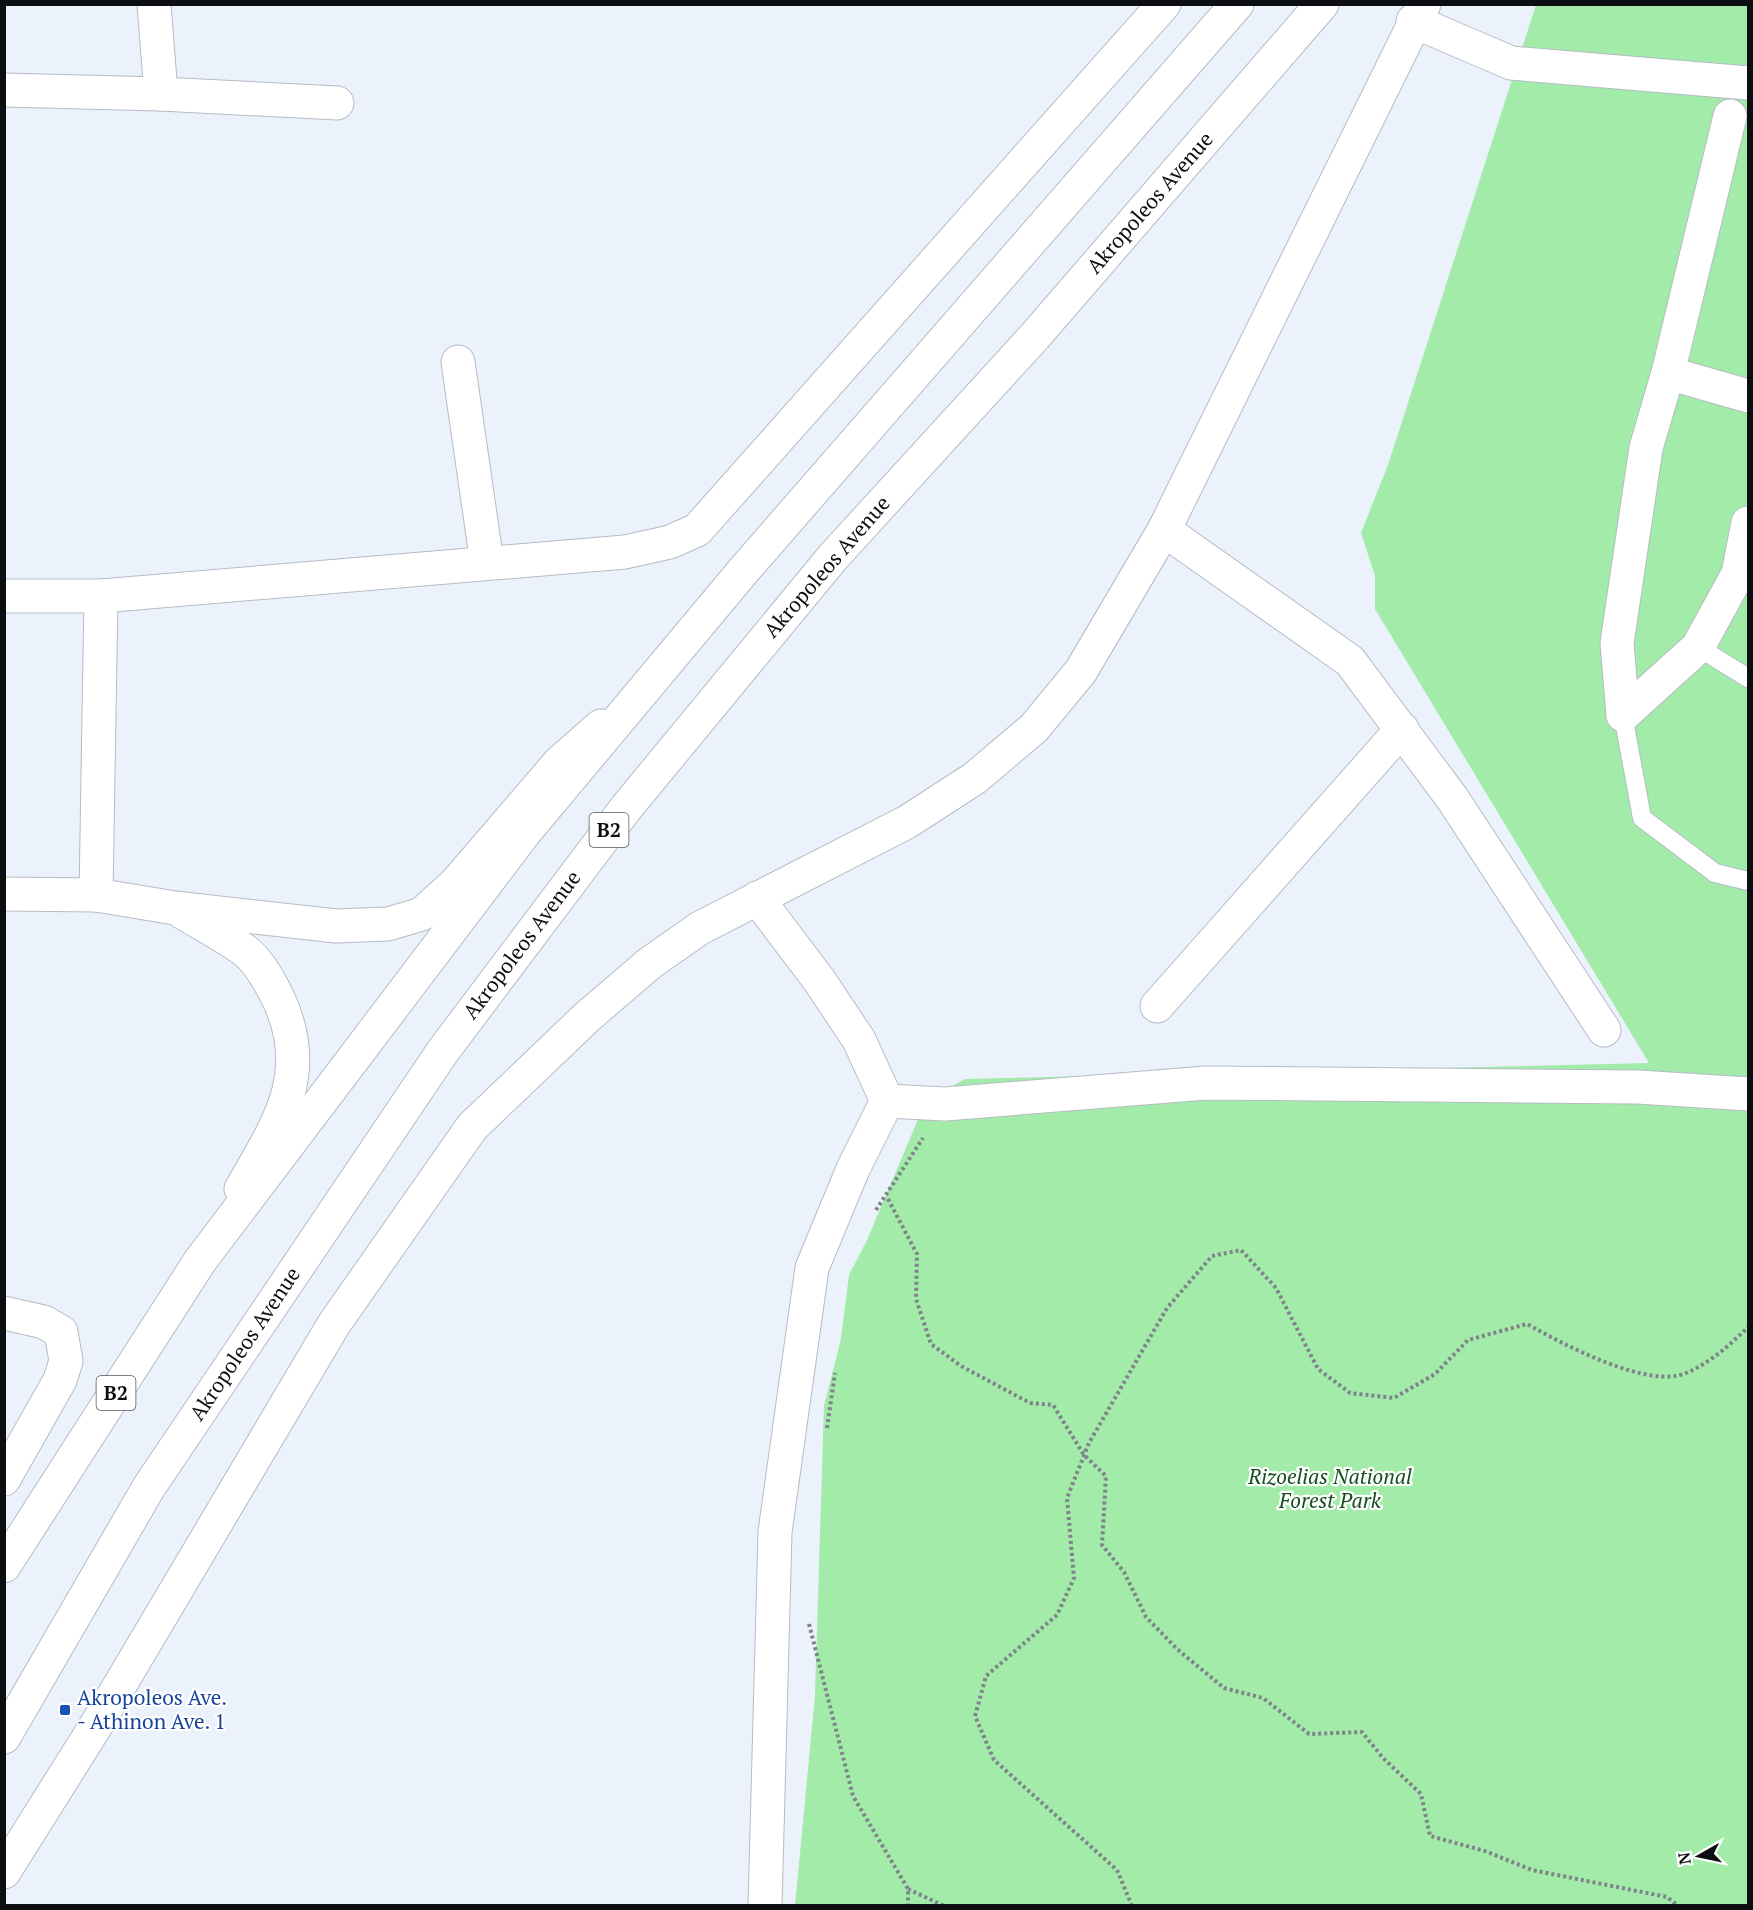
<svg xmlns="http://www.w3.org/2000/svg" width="1753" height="1910" font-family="'PT Serif',serif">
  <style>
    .green { fill: #a2eba9 }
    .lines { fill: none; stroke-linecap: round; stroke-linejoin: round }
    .lane-casing { stroke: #b5bcc5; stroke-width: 20 }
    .street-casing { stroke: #b5bcc5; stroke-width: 35 }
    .secondary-casing { stroke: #b5bcc5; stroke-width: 35 }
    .highway-casing { stroke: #b5bcc5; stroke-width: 35 }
    .path { stroke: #7f848a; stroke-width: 4; stroke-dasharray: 3 3; stroke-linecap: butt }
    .lane { stroke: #fff; stroke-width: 18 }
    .street { stroke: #fff; stroke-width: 33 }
    .secondary { stroke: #fff; stroke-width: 33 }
    .highway { stroke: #fff; stroke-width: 33 }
    .transit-dot { fill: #1a4fb4; stroke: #fff; stroke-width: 2 }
    .labels { text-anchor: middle; stroke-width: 4.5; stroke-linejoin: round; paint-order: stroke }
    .shield { fill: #fff; stroke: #555658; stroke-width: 1.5 }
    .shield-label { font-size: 20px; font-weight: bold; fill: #0c0e11 }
    .street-label { font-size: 21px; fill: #0c0e11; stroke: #fff }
    .park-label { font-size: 21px; font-style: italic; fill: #174e21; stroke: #fff }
    .transit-label { font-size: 21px; fill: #164399; stroke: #fff; text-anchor: start }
  </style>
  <rect width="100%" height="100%" fill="#ebf2fb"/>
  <path class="green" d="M1536,5H1748V1905L795,1906L815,1695L824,1406L841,1339L849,1275L867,1240L922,1110L932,1097L965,1079L1649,1063L1375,609V576L1361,533L1388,465Z"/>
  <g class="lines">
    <g class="lane-casing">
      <g id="lane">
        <path d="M1698,647L1748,678"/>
        <path d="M1623,715L1642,818L1715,873L1748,881"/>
      </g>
    </g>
    <g class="street-casing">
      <g id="street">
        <path d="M154,4L161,94"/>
        <path d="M1413,21L1511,63L1748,83"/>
        <path d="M4,90L161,94L337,103"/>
        <path d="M458,362L487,563"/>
        <path d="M1668,373L1748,396"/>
        <path d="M1164,530L1350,661L1452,798L1604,1030"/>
        <path d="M4,596H101L625,552L670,542L697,530L1164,4"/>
        <path d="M1623,715L1617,643L1646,448L1668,373L1730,116"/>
        <path d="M1623,715L1698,647L1738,574L1748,523"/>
        <path d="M96,895L101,596"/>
        <path d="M757,898L819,980L859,1040L887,1101"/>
        <path d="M1157,1006L1402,729"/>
        <path d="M887,1101L945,1104L1206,1083L1638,1087L1748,1094"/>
        <path d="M4,1313L44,1322L61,1332L66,1361L60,1380L4,1479"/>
        <path d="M765,1906L775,1532L812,1268L853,1169L887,1101"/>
      </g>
    </g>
    <g class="secondary-casing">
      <g id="secondary">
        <path d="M4,894L96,895L175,908L336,926L388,924L422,914L456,883L559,763L601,726"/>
        <path d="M182,912C202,924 225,936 244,950C259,961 270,982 278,998C314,1074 278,1124 241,1189"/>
        <path d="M4,1872L95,1727L334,1324L472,1127L587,1017L650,963L700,928L907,822L975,778L1034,728L1081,671L1164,530L1424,4"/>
      </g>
    </g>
    <g class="highway-casing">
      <g id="highway">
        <path d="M4,1566L200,1261L525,832L744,570L1237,4"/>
        <path d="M4,1737L149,1487L443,1051L626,808L833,557L1035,336L1322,4"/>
      </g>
    </g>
    <g class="path">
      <path d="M888,1199L917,1254L916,1299L931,1344L961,1366L1030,1403L1053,1405L1084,1455L1106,1476L1102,1545L1124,1572L1146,1617L1177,1649L1224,1688L1263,1698L1309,1734L1362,1732L1383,1758L1421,1794L1430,1836L1485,1851L1532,1870L1667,1897L1678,1906"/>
      <path d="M876,1210L923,1138"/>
      <path d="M827,1428L835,1373"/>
      <path d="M809,1624L853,1796L908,1889V1906"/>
      <path d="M908,1889L944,1906"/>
      <path d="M1132,1906L1117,1870L994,1760L975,1716L986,1676L1057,1615L1074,1578L1067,1498L1089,1443L1167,1308L1212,1256L1241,1250L1276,1288L1318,1369L1350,1393L1394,1398L1435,1374L1468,1340L1527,1324C1561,1343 1648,1390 1686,1373C1710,1363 1730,1345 1748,1327"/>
    </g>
    <use href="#lane" class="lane"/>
    <use href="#street" class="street"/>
    <use href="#secondary" class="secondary"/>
    <use href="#highway" class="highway"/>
  </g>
  <rect class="transit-dot" x="59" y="1704" width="12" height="12" rx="3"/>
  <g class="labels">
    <g class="shield">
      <rect x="589.5" y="813" width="39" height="34" rx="4.5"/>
      <rect x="96.5" y="1376" width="39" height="34" rx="4.5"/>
    </g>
    <g class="shield-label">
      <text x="609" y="837">B2</text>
      <text x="116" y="1400">B2</text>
    </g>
    <g class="street-label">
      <text transform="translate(1150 203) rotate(-49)" y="7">Akropoleos Avenue</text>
      <text transform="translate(827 567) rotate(-49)" y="7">Akropoleos Avenue</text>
      <text transform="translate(522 945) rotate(-53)" y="7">Akropoleos Avenue</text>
      <text transform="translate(245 1344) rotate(-56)" y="7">Akropoleos Avenue</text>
    </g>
    <g class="park-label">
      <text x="1330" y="1484">Rizoelias National<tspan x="1330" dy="24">Forest Park</tspan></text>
    </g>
    <g class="transit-label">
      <text x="77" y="1705">Akropoleos Ave.<tspan x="77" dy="24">- Athinon Ave. 1</tspan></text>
    </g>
  </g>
  <rect width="1753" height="1910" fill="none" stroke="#0c0e11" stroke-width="12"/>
  <g transform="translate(1699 1856) rotate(261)" stroke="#ffffff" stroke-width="4.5" paint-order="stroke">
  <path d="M0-4.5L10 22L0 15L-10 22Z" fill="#0c0e11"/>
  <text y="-9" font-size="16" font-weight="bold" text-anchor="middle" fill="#0c0e11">N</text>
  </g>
</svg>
